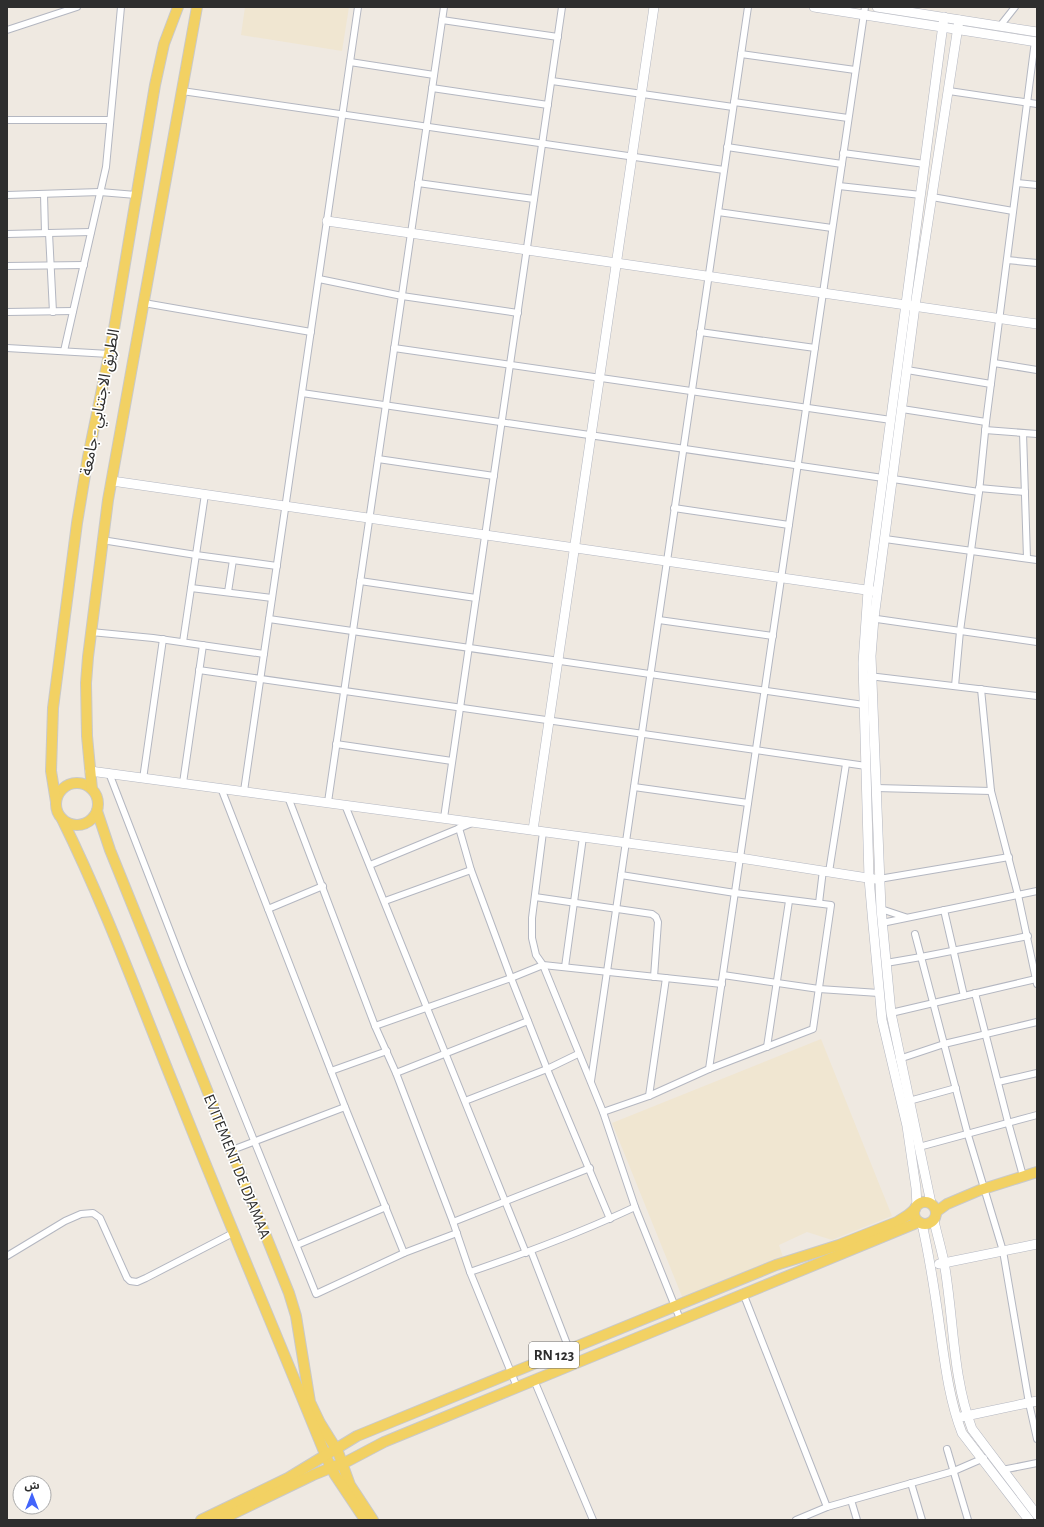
<svg xmlns="http://www.w3.org/2000/svg" width="1044" height="1527" font-family="'Alegreya Sans','Noto Sans Arabic',sans-serif">
  <style>
    .education { fill: #f0e6d1 }
    .lines { fill: none; stroke-linecap: round; stroke-linejoin: round }
    .street-casing { stroke: #b4b7c1; stroke-width: 8 }
    .secondary-casing { stroke: #b4b7c1; stroke-width: 10 }
    .primary-casing { stroke: #c9c9c9; stroke-width: 12 }
    .street { stroke: #fff; stroke-width: 6 }
    .secondary { stroke: #fff; stroke-width: 9 }
    .primary { stroke: #f2d163; stroke-width: 10 }
    .labels { text-anchor: middle; stroke-width: 3.5; stroke-linejoin: round; paint-order: stroke }
    .shield { fill: #fff; stroke: #6d6d6d; stroke-width: 1 }
    .shield-label { font-size: 15px; font-weight: bold; fill: #2e2e2e }
    .street-label { font-size: 16px; fill: #2e2e2e; stroke: #fff }
  </style>
  <rect width="100%" height="100%" fill="#efe9e1"/>
  <g class="education">
    <path d="M245,7H349L342,51L241,35Z"/>
    <path d="M821,1039L892,1216L832,1240L807,1232L779,1245L783,1257L683,1299L612,1123Z"/>
  </g>
  <g class="lines">
    <g class="street-casing">
      <g id="street">
        <path d="M442,20L558,37"/>
        <path d="M1000,26L1015,7"/>
        <path d="M7,30L77,7"/>
        <path d="M741,54L855,70"/>
        <path d="M350,62L434,75"/>
        <path d="M552,81L733,107"/>
        <path d="M432,88L548,105"/>
        <path d="M182,91L724,170"/>
        <path d="M949,91L1037,104"/>
        <path d="M734,102L848,118"/>
        <path d="M7,120H110"/>
        <path d="M727,147L842,164"/>
        <path d="M843,153L925,164"/>
        <path d="M418,183L534,199"/>
        <path d="M1017,183L1037,185"/>
        <path d="M839,186L921,195"/>
        <path d="M44,194L45,233"/>
        <path d="M7,195L100,192L136,195"/>
        <path d="M932,197L1013,211"/>
        <path d="M718,212L832,228"/>
        <path d="M49,233L53,312"/>
        <path d="M7,234L91,232"/>
        <path d="M1007,260L1037,263"/>
        <path d="M7,266L84,265"/>
        <path d="M319,279L402,296L518,313"/>
        <path d="M144,303L311,332"/>
        <path d="M7,312L73,311"/>
        <path d="M700,332L815,348"/>
        <path d="M7,348L109,354"/>
        <path d="M394,348L891,420"/>
        <path d="M64,351L106,167L121,7"/>
        <path d="M994,363L1037,370"/>
        <path d="M907,370L991,384"/>
        <path d="M302,393L883,478"/>
        <path d="M902,409L986,422"/>
        <path d="M985,430L1037,434"/>
        <path d="M1023,433L1027,558"/>
        <path d="M378,459L494,476"/>
        <path d="M893,479L979,492"/>
        <path d="M979,488L1025,492"/>
        <path d="M674,508L789,525"/>
        <path d="M885,539L1037,560"/>
        <path d="M102,540L196,555L277,566"/>
        <path d="M360,581L476,598"/>
        <path d="M191,588L272,598"/>
        <path d="M228,592L233,560"/>
        <path d="M870,618L1037,642"/>
        <path d="M269,619L864,705"/>
        <path d="M659,620L773,636"/>
        <path d="M91,632L153,638L264,654"/>
        <path d="M183,642L205,494"/>
        <path d="M199,670L866,766"/>
        <path d="M869,676L1037,696"/>
        <path d="M955,686L960,631L979,492L986,422L1035,41"/>
        <path d="M981,689L991,791L1018,895L1037,984"/>
        <path d="M336,744L452,761"/>
        <path d="M109,773L184,967L316,1294L404,1253L457,1233"/>
        <path d="M143,779L163,639"/>
        <path d="M183,783L203,645"/>
        <path d="M634,787L748,803"/>
        <path d="M221,788L345,1107L404,1253"/>
        <path d="M876,788L991,791"/>
        <path d="M244,791L358,7"/>
        <path d="M288,797L375,1026L396,1073L453,1222L470,1272L517,1387"/>
        <path d="M328,802L444,7"/>
        <path d="M345,805L526,1253"/>
        <path d="M444,818L562,7"/>
        <path d="M459,828L471,870L511,978L547,1069L610,1219"/>
        <path d="M543,832L532,918V938L536,955L543,965L722,984"/>
        <path d="M370,865L472,823"/>
        <path d="M829,872L846,764"/>
        <path d="M879,879L1009,857"/>
        <path d="M535,897L652,914L656,917L658,922L654,977"/>
        <path d="M385,901L471,870"/>
        <path d="M819,903L823,870"/>
        <path d="M268,909L323,886"/>
        <path d="M881,909L905,917"/>
        <path d="M944,910L964,996"/>
        <path d="M882,923L1037,891"/>
        <path d="M915,934L968,1135L1003,1251L1029,1403L1037,1439"/>
        <path d="M886,963L921,957L1028,936"/>
        <path d="M565,967L583,837"/>
        <path d="M723,975L819,989L879,993"/>
        <path d="M975,993L1008,1122L1023,1176"/>
        <path d="M891,1013L1036,979"/>
        <path d="M375,1026L511,978L543,965L603,1112L635,1207L680,1319"/>
        <path d="M767,1047L789,901"/>
        <path d="M899,1059L944,1044L1037,1022"/>
        <path d="M709,1069L865,7"/>
        <path d="M331,1071L387,1051"/>
        <path d="M396,1073L528,1021"/>
        <path d="M591,1081L748,7"/>
        <path d="M998,1082L1037,1073"/>
        <path d="M649,1096L666,978"/>
        <path d="M465,1101L547,1069L578,1054"/>
        <path d="M909,1101L956,1088"/>
        <path d="M603,1112L649,1096L709,1069L813,1029L831,905L735,893L621,875"/>
        <path d="M919,1147L1037,1115"/>
        <path d="M232,1150L345,1107"/>
        <path d="M453,1222L590,1168"/>
        <path d="M297,1245L386,1207"/>
        <path d="M531,1251L569,1349"/>
        <path d="M7,1256L65,1221L81,1214L93,1213L100,1218L127,1278L130,1281L137,1282L146,1278L233,1233"/>
        <path d="M470,1272C526,1253 582,1232 635,1207"/>
        <path d="M743,1293L827,1507"/>
        <path d="M534,1380L593,1520"/>
        <path d="M947,1449L968,1520"/>
        <path d="M1002,1470L1037,1463"/>
        <path d="M911,1483L922,1520"/>
        <path d="M851,1500L857,1520"/>
        <path d="M796,1520L827,1507L954,1471L984,1458"/>
      </g>
    </g>
    <g class="secondary-casing">
      <g id="secondary">
        <path d="M814,7L1037,42"/>
        <path d="M877,7L1037,32"/>
        <path d="M327,221L1037,324"/>
        <path d="M112,481L873,591"/>
        <path d="M90,771L740,858L874,879"/>
        <path d="M533,830L654,7"/>
        <path d="M931,1203L891,1013L881,909L871,656L874,618L915,306L959,20"/>
        <path d="M917,1206L916,1188L907,1126L882,1020L873,924L869,878L863,663L868,591L944,17"/>
        <path d="M934,1221C937,1234 941,1248 944,1262C954,1318 952,1376 972,1429L1037,1515"/>
        <path d="M922,1224C930,1259 935,1293 940,1329C945,1364 949,1399 962,1433L1029,1520"/>
        <path d="M939,1264L1037,1244"/>
        <path d="M961,1417L1037,1401"/>
      </g>
    </g>
    <g class="primary-casing">
      <g id="primary">
        <circle cx="77" cy="804" r="21"/>
        <path d="M92,789L87,736L86,683L88,657L108,500L197,7"/>
        <path d="M56,802L51,771L53,708L77,523L88,457L113,335L155,85L164,44L178,7"/>
        <path d="M97,811L110,850L289,1293L296,1316L310,1402L320,1423L338,1452L350,1485L373,1520"/>
        <path d="M62,819C107,910 141,1005 179,1098C227,1219 278,1338 327,1459L335,1475L365,1520"/>
        <circle cx="925" cy="1213" r="11"/>
        <path d="M936,1212L947,1204L980,1190L1037,1172"/>
        <path d="M201,1520L288,1478L357,1436L776,1265L839,1245L897,1222L908,1215L915,1209"/>
        <path d="M220,1520L313,1475L348,1461L384,1442L919,1222"/>
      </g>
    </g>
    <use href="#street" class="street"/>
    <use href="#secondary" class="secondary"/>
    <use href="#primary" class="primary"/>
  </g>
  <g class="labels">
    <rect class="shield" x="529" y="1342" width="50" height="26" rx="3"/>
    <g class="shield-label">
      <text x="554" y="1360">RN 123</text>
    </g>
    <g class="street-label">
      <text transform="translate(99 402) rotate(-79)" y="6">الطريق الاجتنابي - جامعة</text>
      <text transform="translate(238 1166) rotate(68)" y="6">EVITEMENT DE DJAMAA</text>
    </g>
  </g>
  <rect width="1044" height="1527" fill="none" stroke="#2e2e2e" stroke-width="16"/>
  <g transform="translate(32 1495)"><circle r="19" fill="#ffffff" stroke="#ababab"/>
  <path d="M0-3L7 15L0 10L-7 15Z" fill="#4264fb"/>
  <text y="-6" font-size="11" font-weight="bold" text-anchor="middle" fill="#2e2e2e">ش</text>
  </g>
</svg>
